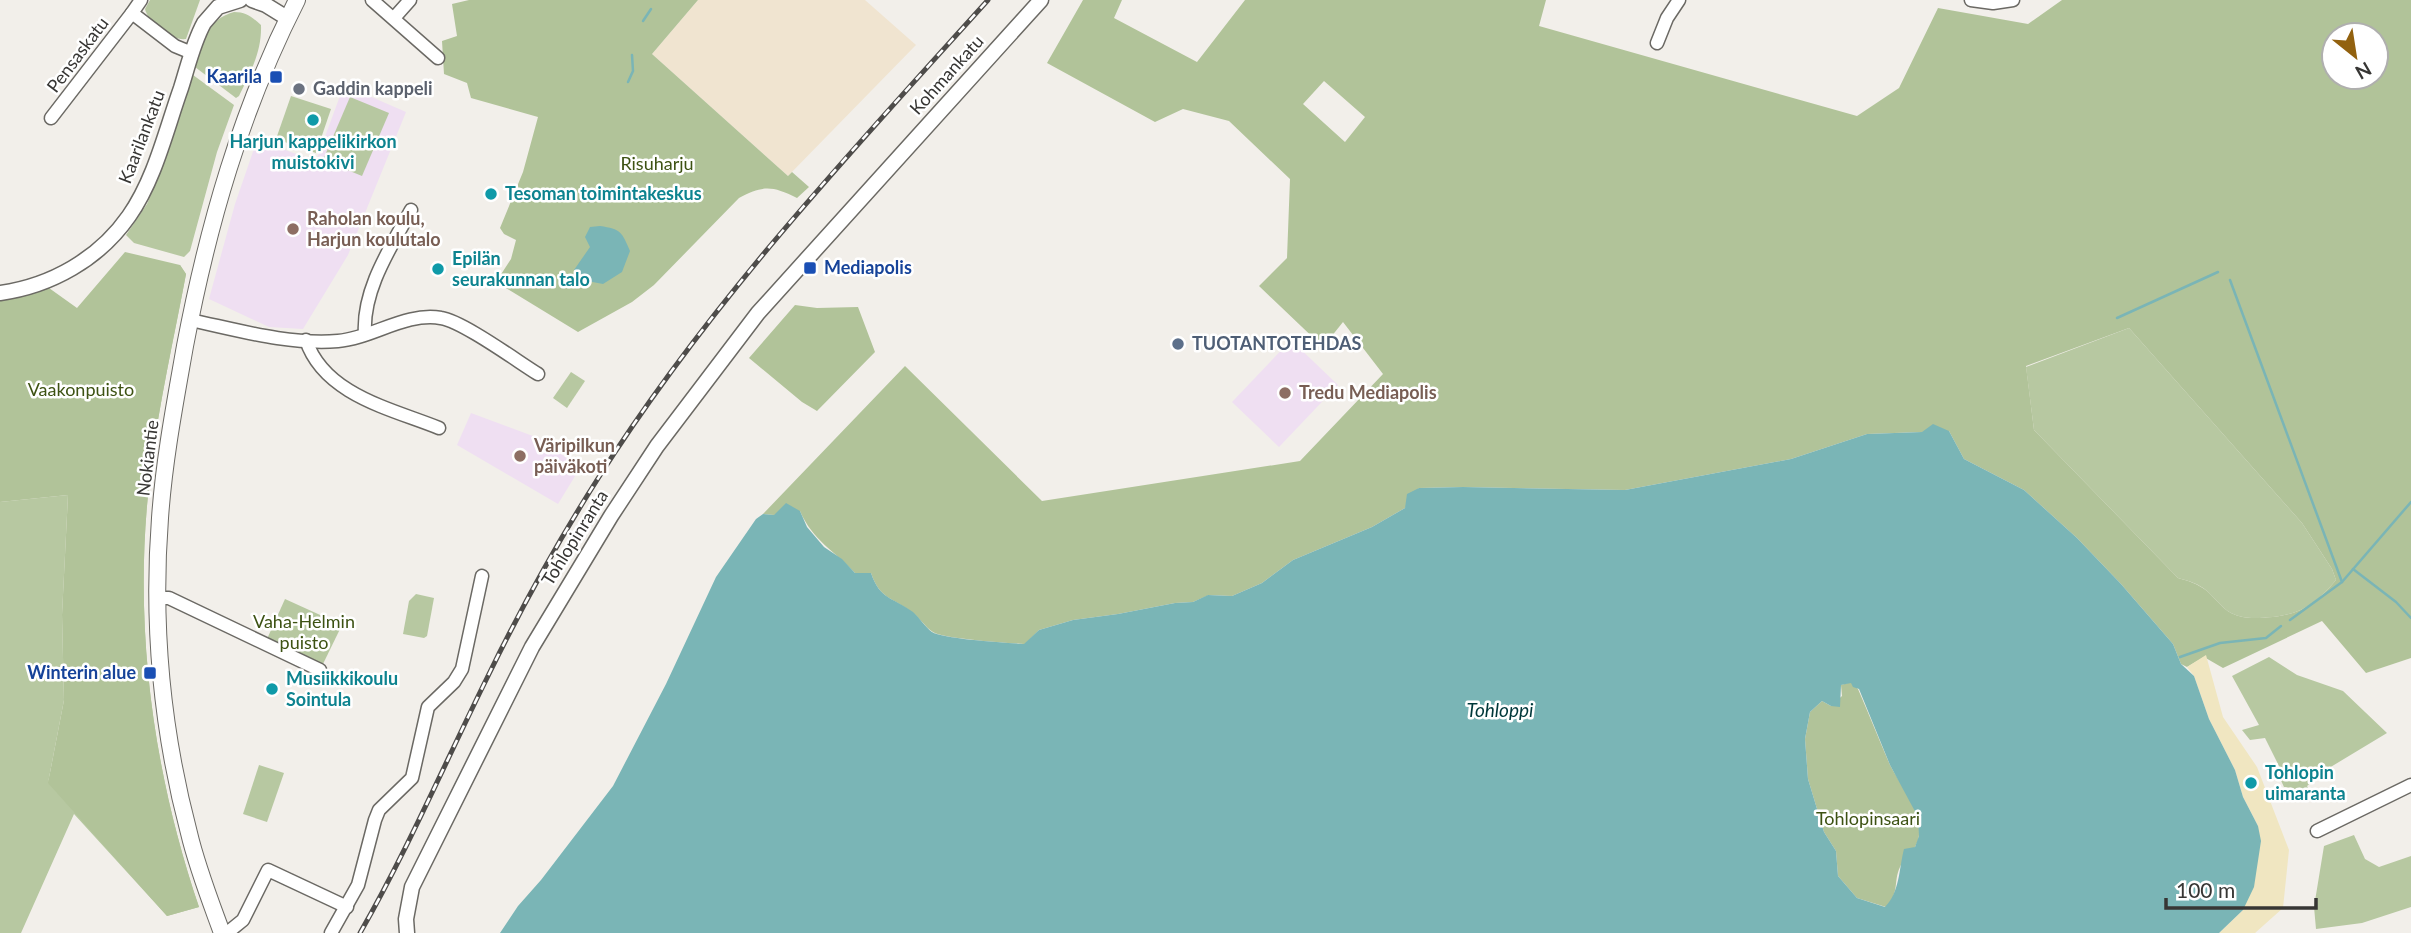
<svg xmlns="http://www.w3.org/2000/svg" width="2411" height="933" font-family="Lato,sans-serif">
  <style>
    .industrial { fill: #f0e4d0 }
    .education { fill: #efdff2 }
    .green { fill: #b7c8a1 }
    .forest { fill: #b1c399; fill-rule: evenodd }
    .sand { fill: #f0e6c1 }
    .water { fill: #7ab5b6; fill-rule: evenodd }
    .lines { fill: none; stroke-linecap: round; stroke-linejoin: round }
    .stream { stroke: #7ab5b6; stroke-width: 2.5 }
    .minor-casing { stroke: #6b6964; stroke-width: 15 }
    .tertiary-casing { stroke: #6b6964; stroke-width: 17 }
    .secondary-casing { stroke: #6b6964; stroke-width: 18 }
    .minor { stroke: #fff; stroke-width: 12 }
    .tertiary { stroke: #fff; stroke-width: 14 }
    .secondary { stroke: #fff; stroke-width: 16 }
    .rail-casing { stroke: #4e4c4a; stroke-width: 5 }
    .rail { stroke: #fff; stroke-width: 2.5; stroke-dasharray: 8; stroke-linecap: butt }
    .transit-dot { fill: #1a4fb4; stroke: #fff; stroke-width: 2.5 }
    .worship-dot { fill: #6b7280; stroke: #fff; stroke-width: 2.5 }
    .culture-dot { fill: #0f9aa8; stroke: #fff; stroke-width: 2.5 }
    .education-dot { fill: #8d6e63; stroke: #fff; stroke-width: 2.5 }
    .service-dot { fill: #5c6f8a; stroke: #fff; stroke-width: 2.5 }
    .labels { text-anchor: middle; stroke-width: 5; stroke-linejoin: round; paint-order: stroke }
    .street-label { font-size: 18px; fill: #373634; stroke: #fff }
    .transit-label { font-size: 18px; font-weight: bold; fill: #164399; stroke: #fff; text-anchor: end }
    .worship-label { font-size: 18px; font-weight: bold; fill: #5b616d; stroke: #fff; text-anchor: start }
    .culture-label { font-size: 18px; font-weight: bold; fill: #0d838f; stroke: #fff; text-anchor: start }
    .park-label { font-size: 18px; fill: #3d5213; stroke: #fff }
    .education-label { font-size: 18px; font-weight: bold; fill: #785e54; stroke: #fff; text-anchor: start }
    .service-label { font-size: 18px; font-weight: bold; fill: #4e5e75; stroke: #fff; text-anchor: start }
    .water-label { font-size: 19px; font-style: italic; fill: #00383a; stroke: #fff }
  </style>
  <rect width="100%" height="100%" fill="#f2efea"/>
  <path class="industrial" d="M698,0H865L916,45L788,176L652,54Z"/>
  <g class="education">
    <path d="M344,85L406,112L348,255L303,329L269,327L209,299L235,204L257,140L316,161Z"/>
    <path d="M1291,340L1338,385L1279,447L1232,402Z"/>
    <path d="M471,413L541,439L580,468L558,504L457,445Z"/>
  </g>
  <g class="green">
    <path d="M150,0H200L186,39C172,41 148,23 145,9Z"/>
    <path d="M234,12C246,12 252,17 261,25C262,52 250,73 239,96L236,98L195,67C203,43 207,19 234,12Z"/>
    <path d="M193,75L234,105L217,152L190,251L184,257L134,243L126,235L147,204L152,192Z"/>
    <path d="M291,96L331,109L316,153L276,139Z"/>
    <path d="M350,97L389,113L362,176L323,160Z"/>
    <path d="M180,265L186,274C174,338 159,403 151,468C132,616 151,766 199,907L167,916L74,814L21,933H0V502L68,495L62,615L64,700L48,783Z"/>
    <path d="M2129,328L2302,523L2332,569L2336,580C2318,602 2302,614 2273,617C2258,618 2245,620 2231,613C2222,608 2215,598 2207,591C2199,584 2189,581 2178,578L2034,430L2026,367Z"/>
    <path d="M571,372L585,381L567,408L553,398Z"/>
    <path d="M416,594L434,598L427,636L424,638L403,634L409,601Z"/>
    <path d="M285,599L340,624L341,627L322,666L267,639Z"/>
    <path d="M2269,657L2297,675L2343,691L2387,733L2329,768L2307,786L2313,797L2303,802L2293,788L2284,787L2277,772L2280,768L2265,738L2250,740L2242,730L2259,725L2232,676Z"/>
    <path d="M259,765L284,773L267,822L243,814Z"/>
    <path d="M2354,835L2365,859L2379,867L2411,856V907L2362,923L2316,929L2314,907L2324,846Z"/>
  </g>
  <g class="forest">
    <path d="M469,0H698L652,54L788,176L792,172L809,187L797,198C772,186 764,185 739,198L654,285L632,302L578,332L496,282L511,259L516,240L504,234L500,228L523,172L538,117L471,98L467,83L444,74L442,41L457,36L452,4Z"/>
    <path d="M1083,0H1122L1114,18L1197,62L1245,0H1546L1539,26L1857,116L1899,88L1938,8L2028,24L2062,0H2411V658L2366,673L2322,621L2223,668L2204,657L2187,667L2181,664L2173,644L2121,584L2077,538L2024,490L1964,459L1949,431L1867,434L1791,459L1625,490L1463,487L1419,488L1405,508L1372,527L1293,560L1262,583L1232,596L1209,595L1193,602L1175,603L1118,614L1073,620L1039,630L1025,644C1008,643 944,639 933,632C925,627 920,618 913,613C893,597 880,600 871,573H855C834,550 813,541 800,511L774,515L763,514L905,366L1042,501L1300,461L1383,374L1343,322L1323,347L1259,286L1287,258L1290,179L1229,121L1183,109L1155,122L1047,63ZM2334,35H2376V77H2334ZM1324,81L1365,117L1345,142L1303,104ZM2129,328L2302,523L2332,569L2336,580C2318,602 2302,614 2273,617C2258,618 2245,620 2231,613C2222,608 2215,598 2207,591C2198,584 2189,581 2178,578L2034,430L2026,366Z"/>
    <path d="M125,252L180,265L186,274C174,338 159,403 151,468C132,616 151,766 199,907L167,916L48,783L64,700L62,615L68,495L0,502V299L49,288L77,308Z"/>
    <path d="M795,305L817,308L858,307L875,352L817,411L802,402L749,358Z"/>
    <path d="M1851,682L1858,689C1869,714 1879,740 1890,765C1901,786 1921,810 1919,835C1918,849 1905,856 1900,867C1893,882 1900,892 1886,907L1857,898L1838,876L1836,851L1824,832L1808,779L1805,739L1810,712L1822,701L1831,706L1842,696L1841,685Z"/>
  </g>
  <path class="sand" d="M2206,655L2223,717L2257,767L2289,850L2283,908L2255,933H2219L2243,910L2258,826L2243,797L2235,770L2209,719L2194,676L2187,667Z"/>
  <g class="water">
    <path d="M600,226C621,229 622,232 630,251L622,272L603,284L577,279L574,270L590,247L585,237L590,227Z"/>
    <path d="M1933,424L1949,431L1964,459L2024,490L2077,538L2121,584L2173,644L2181,664L2194,676L2209,719L2235,770L2243,797L2258,826L2261,841L2254,887L2243,910L2219,933H500L518,906L541,880L613,786L666,684L716,577L756,519L763,514L774,515L786,503L800,511L807,527L824,547L842,559L855,573H871C880,600 893,597 913,612C920,618 925,627 932,632C943,639 1008,643 1024,644L1039,630L1073,620L1118,614L1175,603L1193,602L1208,595L1232,596L1262,583L1293,560L1372,527L1405,508L1407,494L1419,488L1463,487L1625,490L1791,459L1867,434L1922,432ZM1851,683L1853,687L1859,689L1890,765L1918,817L1919,836L1915,847L1904,849C1899,868 1900,892 1885,907L1857,898L1838,876L1836,851L1824,832L1808,779L1805,739L1810,712L1822,701L1831,706L1840,707L1841,685Z"/>
  </g>
  <g class="lines">
    <g class="stream">
      <path d="M643,21L651,9"/>
      <path d="M628,82L633,71L632,55"/>
      <path d="M2230,280L2342,582"/>
      <path d="M2117,318L2218,272"/>
      <path d="M2353,569L2396,602L2411,618"/>
      <path d="M2290,620L2342,582L2411,502"/>
      <path d="M2180,657L2220,643L2266,638L2281,626"/>
    </g>
    <g class="minor-casing">
      <g id="minor">
        <path d="M141,0L132,13L175,46L192,53"/>
        <path d="M372,0L438,58"/>
        <path d="M1971,0L1993,3L2013,0"/>
        <path d="M394,18L410,0"/>
        <path d="M1657,43L1667,18L1679,0"/>
        <path d="M51,118L132,13"/>
        <path d="M190,320C238,330 288,345 338,341C373,338 405,312 441,318C462,321 517,361 538,374"/>
        <path d="M365,334C362,290 391,247 411,210"/>
        <path d="M306,340C324,395 392,409 439,428"/>
        <path d="M157,598H169L320,670"/>
        <path d="M2317,831L2411,785"/>
        <path d="M227,933L243,920L268,870L347,907"/>
        <path d="M331,933L358,885L375,820L379,810L412,778L428,707L454,682L462,669L482,576"/>
      </g>
    </g>
    <g class="tertiary-casing">
      <g id="tertiary">
        <path d="M252,0L266,5L287,18"/>
        <path d="M0,293C51,286 99,259 129,216C155,179 166,130 181,88C188,66 193,43 204,23L218,7L240,0"/>
        <path d="M407,933L406,919L412,887L532,647L611,516L657,446L758,313L1041,0"/>
      </g>
    </g>
    <g class="secondary-casing">
      <path id="secondary" d="M222,933C210,900 197,867 189,833C162,731 152,623 160,518C164,460 175,403 185,346C208,225 241,110 297,0"/>
    </g>
    <use href="#minor" class="minor"/>
    <use href="#tertiary" class="tertiary"/>
    <use href="#secondary" class="secondary"/>
    <g class="rail-casing">
      <path id="rail" d="M360,933C407,851 445,763 487,678C520,610 557,543 597,480C708,304 850,153 988,0"/>
    </g>
    <use href="#rail" class="rail"/>
  </g>
  <g class="transit-dot">
    <rect x="269" y="70" width="14" height="14" rx="3.5"/>
    <rect x="803" y="261" width="14" height="14" rx="3.5"/>
    <rect x="143" y="666" width="14" height="14" rx="3.5"/>
  </g>
  <circle class="worship-dot" cx="299" cy="89" r="7"/>
  <g class="culture-dot">
    <circle cx="313" cy="120" r="7"/>
    <circle cx="491" cy="194" r="7"/>
    <circle cx="438" cy="269" r="7"/>
    <circle cx="272" cy="689" r="7"/>
    <circle cx="2251" cy="783" r="7"/>
  </g>
  <g class="education-dot">
    <circle cx="293" cy="229" r="7"/>
    <circle cx="1285" cy="393" r="7"/>
    <circle cx="520" cy="456" r="7"/>
  </g>
  <circle class="service-dot" cx="1178" cy="344" r="7"/>
  <g class="labels">
    <g class="street-label">
      <text transform="translate(78 55) rotate(-53)" y="6">Pensaskatu</text>
      <text transform="translate(947 75) rotate(-48)" y="6">Kohmankatu</text>
      <text transform="translate(142 137) rotate(-69)" y="6">Kaarilankatu</text>
      <text transform="translate(148 458) rotate(-83)" y="6">Nokiantie</text>
      <text transform="translate(575 538) rotate(-58)" y="6">Tohlopinranta</text>
    </g>
    <g class="transit-label">
      <text x="262" y="83">Kaarila</text>
      <text x="824" y="274" text-anchor="start">Mediapolis</text>
      <text x="136" y="679">Winterin alue</text>
    </g>
    <g class="worship-label">
      <text x="313" y="95">Gaddin kappeli</text>
    </g>
    <g class="culture-label">
      <text x="313" y="148" text-anchor="middle">Harjun kappelikirkon<tspan x="313" dy="21">muistokivi</tspan></text>
      <text x="505" y="200">Tesoman toimintakeskus</text>
      <text x="452" y="265">Epilän<tspan x="452" dy="21">seurakunnan talo</tspan></text>
      <text x="286" y="685">Musiikkikoulu<tspan x="286" dy="21">Sointula</tspan></text>
      <text x="2265" y="779">Tohlopin<tspan x="2265" dy="21">uimaranta</tspan></text>
    </g>
    <g class="park-label">
      <text x="657" y="170">Risuharju</text>
      <text x="81" y="396">Vaakonpuisto</text>
      <text x="304" y="628">Vaha-Helmin<tspan x="304" dy="21">puisto</tspan></text>
      <text x="1868" y="825">Tohlopinsaari</text>
    </g>
    <g class="education-label">
      <text x="307" y="225">Raholan koulu,<tspan x="307" dy="21">Harjun koulutalo</tspan></text>
      <text x="1299" y="399">Tredu Mediapolis</text>
      <text x="534" y="452">Väripilkun<tspan x="534" dy="21">päiväkoti</tspan></text>
    </g>
    <g class="service-label">
      <text x="1192" y="350">TUOTANTOTEHDAS</text>
    </g>
    <g class="water-label">
      <text x="1500" y="717">Tohloppi</text>
    </g>
  </g>
  <g transform="translate(2355 56) rotate(150)"><circle r="33" fill="#ffffff" stroke="#afafae" stroke-width="2"/>
  <path d="M0-5L12 26L0 18L-12 26Z" fill="#92610f"/>
  <text y="-10" font-size="19" font-weight="bold" text-anchor="middle" fill="#373634">N</text>
  </g>
  <path d="M2166 898v10h150v-10" fill="none" stroke="#373634" stroke-width="3.5"/>
  <text x="2176" y="898" font-size="21" fill="#373634" stroke="#ffffff" stroke-width="5" paint-order="stroke">100 m</text>
</svg>
